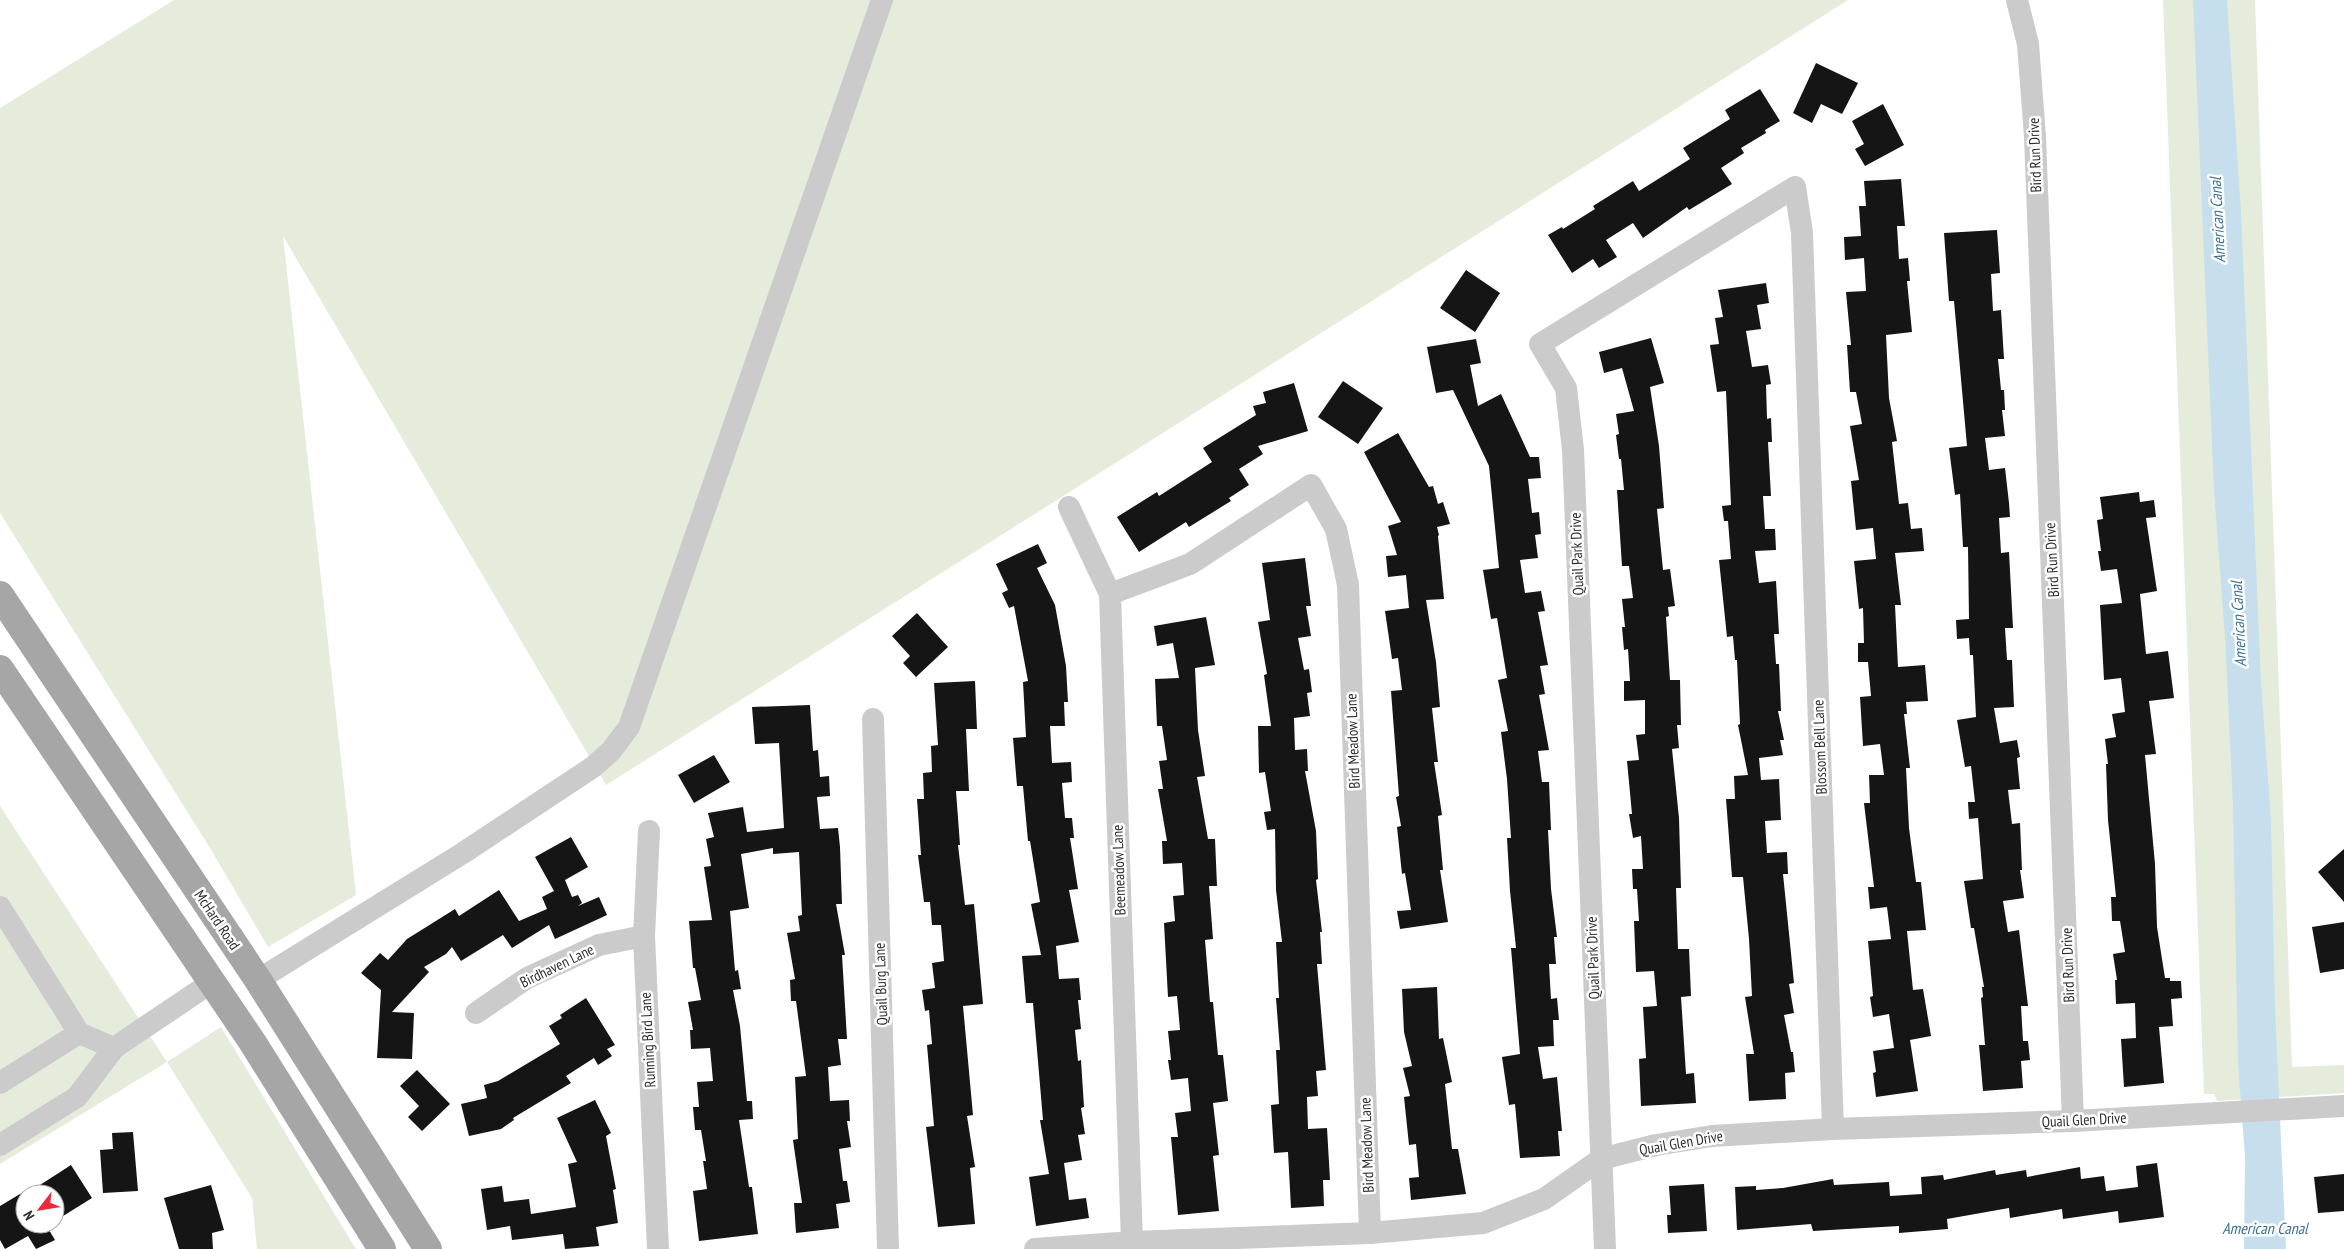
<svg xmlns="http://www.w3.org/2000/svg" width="2344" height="1249" font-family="'PT Sans Narrow',sans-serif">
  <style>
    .green { fill: #e5ecdc }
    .water { fill: #c7dfed }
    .building { fill: #151515 }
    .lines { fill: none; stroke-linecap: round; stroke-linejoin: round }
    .minor { stroke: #cbcbcb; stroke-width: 22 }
    .major { stroke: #a6a6a6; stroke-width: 28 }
    .labels { text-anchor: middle; stroke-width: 5; stroke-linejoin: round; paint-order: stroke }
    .street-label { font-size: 15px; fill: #2e2e2e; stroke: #fff }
    .water-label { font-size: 16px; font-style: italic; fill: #397293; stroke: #fff }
  </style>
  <rect width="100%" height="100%" fill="#fff"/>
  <g class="green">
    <path d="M174,0H1848L606,785L283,236L356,895L268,947L210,848L0,513V108Z"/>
    <path d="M2163,0H2255L2292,1067L2344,1065V1093L2217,1101L2214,1094H2204Z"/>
    <path d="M0,806L167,1062L221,1027L356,1249H257L252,1198L167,1062L0,1164Z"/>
  </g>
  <path class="water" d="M2193,0H2227L2241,213L2261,682L2271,821L2275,1009L2286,1249H2244L2245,1158L2238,1063L2233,806L2225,636L2214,491Z"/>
  <g class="building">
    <path d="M1816,63L1858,83L1842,114L1821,104L1812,123L1793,113Z"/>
    <path d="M1760,89L1780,121L1765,130L1766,133L1741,148L1744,153L1721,168L1732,184L1689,210L1687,207L1643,238L1633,223L1606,240L1617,257L1599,268L1593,259L1572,273L1548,235L1562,227L1563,229L1595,209L1593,206L1633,181L1639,191L1690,159L1683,148L1730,119L1725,110Z"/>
    <path d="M1883,104L1904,145L1865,166L1855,149L1864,144L1852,121Z"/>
    <path d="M1901,179L1905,226H1897L1899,259L1908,258L1910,281H1907L1912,332L1886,335L1889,398L1897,441L1892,442L1899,504L1908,503L1911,529L1922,528L1924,551L1895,553L1901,605H1895L1898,667L1925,665L1928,701L1906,702L1907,714H1904L1910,768H1906L1909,828L1916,882H1921L1926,930L1907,931L1913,990L1923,989L1931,1036L1910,1040L1918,1091L1876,1097L1873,1073L1876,1072L1873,1051L1894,1048L1889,1014L1873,1017L1870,997L1873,996L1868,941L1891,939L1887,907L1870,909L1868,887H1874L1864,803H1870L1869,775H1884L1880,744L1863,746L1860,697L1871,696L1868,662H1858V643H1864L1863,608L1859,609L1854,561L1876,559L1873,528L1856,530L1851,481L1859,480L1850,426L1862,424L1856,392H1850L1847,345H1851L1846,292L1866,291L1864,258L1845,260L1844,237L1861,236L1859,206H1866L1864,181Z"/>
    <path d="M1997,230L2000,273L1991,274L1993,311L2001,310L2004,359H1998L2001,390H2004L2005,410H2002L2005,436L1985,438L1989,470L2005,468L2009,503L2010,517L1999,518L2001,553L2009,552L2013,628H2005L2007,660H2012L2014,707L1994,708L2000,743L2017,740L2020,757L2017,758L2020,789L2008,790L2012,824L2020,823L2022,870H2020L2024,898L2003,901L2008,932L2019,930L2028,1006H2021L2023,1041H2028L2030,1060L2021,1061L2023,1088L1983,1091L1979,1045H1985L1981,998L1983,997L1982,987H1984L1974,928H1971L1964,881L1983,879L1978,818L1969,819L1968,802H1975L1971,766L1965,767L1957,720L1976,717L1973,655H1970L1969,638L1957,639L1956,620L1969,619L1968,547H1963L1960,494L1955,495L1949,448L1967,446L1954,301H1949L1944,233Z"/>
    <path d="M1466,270L1500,293L1475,332L1440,308Z"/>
    <path d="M1766,283L1769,303L1757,305L1761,329L1746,331L1752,367L1768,365L1771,384L1766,385L1767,419L1771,418L1772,442H1768L1771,496H1763L1765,529H1775L1776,550L1755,551L1759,583L1776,581L1779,634H1774L1776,664H1779L1781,711H1778L1784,740H1780L1783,755L1759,758L1761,780L1779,779L1781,820L1765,821L1767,853L1787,852L1788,874H1783L1794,983L1789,984L1794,1013L1784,1015L1791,1052H1793L1795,1072L1785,1073L1786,1099L1749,1101L1746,1054H1754L1745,997L1752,996L1749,939L1743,877H1732L1726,799H1735L1734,776L1748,775L1738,725L1740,724L1737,660H1735L1733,636L1727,637L1719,560L1731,559L1728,521H1724L1722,506L1731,505L1726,391L1717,392L1710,345L1719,344L1715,318L1723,317L1718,290Z"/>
    <path d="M1651,338L1664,383L1650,387L1659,446L1664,508L1657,509L1663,570L1670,569L1675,606L1668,607L1669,616L1666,617L1670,680H1680L1681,725H1677L1679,748L1672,749L1679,818L1681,888H1676L1678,949H1689L1691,996L1681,997L1686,1074L1694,1073L1696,1103L1641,1106L1639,1059L1646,1058L1643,1007L1657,1006L1654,971L1636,972L1634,921H1639L1637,889H1633L1632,869H1643L1641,836L1633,838L1629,814H1632L1627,761L1639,760L1636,735L1645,734V700L1624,701V681H1630L1628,649L1624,650L1622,627H1625L1622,599L1633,598L1629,566H1622L1617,490H1624L1621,459H1619L1616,435L1619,434L1616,414L1634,411L1622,368L1604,373L1599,352Z"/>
    <path d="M1476,339L1481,363L1470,365L1478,406L1501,394L1530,457H1539L1541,478L1528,479L1532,513L1539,512L1541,534L1535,535L1538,558L1520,560L1525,593L1541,591L1545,611L1538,612L1548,665L1540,666L1545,694L1539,695L1549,750L1538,751L1542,782H1549L1551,830H1548L1551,889L1557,937H1554L1556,964H1549L1551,999L1557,998L1559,1020H1553L1554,1046L1538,1047L1543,1079L1557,1077L1562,1131H1558L1560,1156L1520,1158L1515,1104L1509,1105L1502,1057L1520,1054L1511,948H1516L1510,891L1507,838H1511L1507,779L1501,732L1508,731L1498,680L1507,678L1497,618L1491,619L1483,570L1499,568L1489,466L1453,390L1436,393L1427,347Z"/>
    <path d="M1343,381L1383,408L1358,444L1318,417Z"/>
    <path d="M1294,383L1308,431L1258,446L1263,454L1239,469L1249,485L1229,498L1231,501L1189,527L1186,522L1139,552L1117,517L1157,492L1159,496L1212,462L1203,448L1256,415L1253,406L1266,403L1263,392Z"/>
    <path d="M1398,433L1429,487L1433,486L1438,504L1443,502L1450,524L1437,527L1439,535L1438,536L1444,599L1426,600L1436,662L1440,707L1432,708L1438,762H1434L1442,815L1438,816L1443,870H1440L1448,922L1400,929L1397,911L1411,910L1405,873L1402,874L1397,827L1401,826L1396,797L1399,796L1391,691L1402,690L1398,658L1392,659L1385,611L1409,608L1406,575L1388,577L1386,556L1397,555L1388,526L1401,522L1364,452Z"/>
    <path d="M2139,492L2140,502L2154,500L2156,517L2146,518L2157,591L2140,594L2146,654L2168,651L2174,698L2149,701L2156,754L2145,755L2155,864L2157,927L2165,978H2170V981H2181L2182,998L2171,999L2173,1026L2159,1027L2164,1083L2124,1087L2121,1039L2136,1038L2135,1003L2116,1004L2115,980H2117L2113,954L2125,952L2120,921H2112L2111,897H2116L2108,820L2106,764H2108L2105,739L2116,737L2112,714L2125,712L2121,678L2104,680L2100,605L2122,603L2117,569L2101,571L2098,551H2101L2097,520L2103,519L2100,497Z"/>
    <path d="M1038,544L1047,563L1037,568L1055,605L1066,666L1068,702H1064L1065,726H1050L1052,763L1071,762L1072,782L1062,783L1065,818H1072L1074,838H1070L1078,889L1069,890L1079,942L1056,946L1059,979L1079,978L1081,1000H1078L1081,1029L1075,1030L1078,1061L1081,1060L1084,1107L1081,1108L1085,1134L1078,1135L1082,1160L1064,1163L1069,1200L1086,1198L1089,1218L1036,1226L1029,1177L1049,1174L1040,1120H1043L1033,1003H1026L1022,956L1041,955L1031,904L1040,902L1030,841H1028L1023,786H1017L1013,738L1026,737L1023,682L1028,681L1014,606L1009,608L1002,593L1008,590L996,564Z"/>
    <path d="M1305,558L1311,606H1306L1311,636L1298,638L1304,670L1309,669L1312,692L1307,693L1310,716L1294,718L1295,750L1307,749L1308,771H1305L1316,831L1318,879L1316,880L1322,932H1320L1322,964H1317L1326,1070L1316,1071L1318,1096L1307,1097L1308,1129L1327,1128L1330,1180H1323L1324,1206L1291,1208L1288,1152L1274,1153L1271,1105L1279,1104L1276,1050H1280L1276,998H1279L1276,942H1282L1276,890L1275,829L1267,830L1264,812L1271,811L1265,772L1259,773L1258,726H1271L1264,675L1267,674L1258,622L1270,620L1262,563Z"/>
    <path d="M917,613L948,647L916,677L903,663L910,656L892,636Z"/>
    <path d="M1206,617L1215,665L1195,668L1198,730L1205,776L1197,777L1208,839H1215L1217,886H1209L1213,939L1205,940L1210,1002H1213L1218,1055H1223L1228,1101L1213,1103L1219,1155L1213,1156L1219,1211L1178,1215L1171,1137H1178L1175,1113L1191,1111L1188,1078L1171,1080L1168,1060H1171L1168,1031L1180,1030L1177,996L1168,997L1164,923L1175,921L1173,896L1184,895L1182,863L1163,864L1162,841H1167L1158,789H1163L1159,761L1167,760L1162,726H1157L1155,679L1179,678L1173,643L1157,646L1154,626Z"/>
    <path d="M975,681L977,729H966L969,791H956L960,845H958L965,905L974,904L983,1004L963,1006L973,1115L967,1116L975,1167L970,1168L975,1224L938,1227L926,1127L934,1126L927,1045L932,1044L929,1010L925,1011L922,990L935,988L932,963L944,961L941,925H932L930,902H924L918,855H921L917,799H924L923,773L932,772L931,746L938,745L934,683Z"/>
    <path d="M810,705L813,751L818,750L820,777L829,776L830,796L817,797L820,829L838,828L840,847L842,904H836L845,955H842L847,1039H838L841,1065L828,1067L830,1101L849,1100L850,1121H847L851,1147L839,1149L843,1181H847L850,1202L836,1204L839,1228L796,1233L794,1203H802L793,1140L798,1139L795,1077L806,1076L796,1001H791L790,980L795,979L787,933L800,931L798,916L802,915L799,852L773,854V848L741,854L749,908L730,911L735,971L738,970L741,989L733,990L740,1026L747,1101H752L753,1119L739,1120L749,1187H752L758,1234L699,1241L693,1191L707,1189L703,1161H706L701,1130H695L693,1107H699L697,1082L713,1081L710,1048L691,1049L690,1030H693L688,1002L701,1000L695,968H693L689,921L712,920L704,867L711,866L706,839L714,837L708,813L743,807L747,832L784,828L779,743L755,744L752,707Z"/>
    <path d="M714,755L730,782L694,803L678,775Z"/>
    <path d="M571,837L588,867L565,880L572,897L578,895L582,903L578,906L599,897L607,915L555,939L549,925L512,948L503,935L461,961L452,947L446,954L424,967L429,972L392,1012L414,1013L412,1059L377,1058L381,990L361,973L380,953L388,960L407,939L455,909L459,916L499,890L519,921L547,909L542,897L554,891L535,857Z"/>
    <path d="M2344,849V902L2318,872Z"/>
    <path d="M2344,922V969L2320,973L2312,927Z"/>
    <path d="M1437,987L1439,1039L1443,1038L1452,1082L1445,1084L1452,1149H1458L1466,1194L1411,1200L1409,1178L1419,1177L1416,1144L1409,1145L1404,1097L1410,1096L1403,1068L1412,1066L1404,1032L1402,989Z"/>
    <path d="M586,998L615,1045L607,1049L612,1056L598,1065L594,1058L566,1076L571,1083L513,1118L514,1120L501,1129L469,1136L461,1104L487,1098L484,1085L498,1081L560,1044L549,1026L562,1018L560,1015Z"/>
    <path d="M417,1070L450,1104L422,1131L408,1117L419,1106L400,1086Z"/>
    <path d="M595,1100L611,1133L606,1136L616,1189L613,1190L618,1223L596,1227L599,1246L565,1249L563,1234L512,1240L510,1226L487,1230L481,1189L502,1186L504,1202L529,1199L531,1214L576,1207L568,1164L577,1162L557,1118Z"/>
    <path d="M133,1132L138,1191L103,1193L100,1150L113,1149L112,1133Z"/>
    <path d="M2157,1163L2164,1217L2119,1223L2118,1211L2063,1219L2062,1209L2010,1218L2009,1208L1947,1219L1948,1229L1899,1233V1226L1813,1231L1811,1224L1737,1230L1735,1187L1756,1186V1190L1783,1188L1833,1179L1834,1185L1889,1182L1890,1196L1922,1194L1921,1177L1943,1175L1944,1180L1995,1170L1996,1175L2026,1170L2027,1177L2080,1167L2081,1179L2104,1176L2106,1191L2138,1187L2136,1166Z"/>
    <path d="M71,1165L92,1198L55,1221V1194H26Z"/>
    <path d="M2344,1174V1211L2318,1213L2314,1177Z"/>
    <path d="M1704,1184L1707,1231L1668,1233L1667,1215H1671L1669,1186Z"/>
    <path d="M211,1185L224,1230L212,1233L213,1249H179L164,1198Z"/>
    <path d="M25,1191V1224H48L46,1225L55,1240L36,1249L28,1236L5,1249L0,1240V1206Z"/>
  </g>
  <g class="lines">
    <g class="minor">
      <path d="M2017,0L2028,44L2035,137L2073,1121"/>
      <path d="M1069,507L1110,594L1132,1242"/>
      <path d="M1110,594L1190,564L1311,485L1336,529L1348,585L1370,1233"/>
      <path d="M873,719L888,1249"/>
      <path d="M649,831L644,936L658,1249"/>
      <path d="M0,907L79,1033L0,1083"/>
      <path d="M258,980L463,853L593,767L611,751L629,727L882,0"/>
      <path d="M476,1013L527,978L599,945L644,936"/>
      <path d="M79,1033L114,1048L212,982"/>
      <path d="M0,1145L77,1097L114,1048"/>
      <path d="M1035,1249L1132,1242L1370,1233L1483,1223L1544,1199L1601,1159L1656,1145L1712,1136L1833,1129L2073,1121L2344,1106"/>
      <path d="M1605,1249L1573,450L1566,388L1540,344L1795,187L1802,233L1833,1129"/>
    </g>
    <g class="major">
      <path d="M0,595L258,980L428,1249"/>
      <path d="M0,669L253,1043L382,1249"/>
    </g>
  </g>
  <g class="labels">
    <g class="street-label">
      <text transform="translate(2035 155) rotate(-92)" y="5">Bird Run Drive</text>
      <text transform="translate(1577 554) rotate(-92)" y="5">Quail Park Drive</text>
      <text transform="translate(2052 560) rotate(-93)" y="5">Bird Run Drive</text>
      <text transform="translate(1353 741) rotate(-92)" y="5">Bird Meadow Lane</text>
      <text transform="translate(1820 747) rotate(-92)" y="5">Blossom Bell Lane</text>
      <text transform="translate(1119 870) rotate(-92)" y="5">Beemeadow Lane</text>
      <text transform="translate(217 920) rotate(56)" y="5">McHard Road</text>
      <text transform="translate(1593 958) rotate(-92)" y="5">Quail Park Drive</text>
      <text transform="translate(2068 965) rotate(-92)" y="5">Bird Run Drive</text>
      <text transform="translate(557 966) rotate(-26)" y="5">Birdhaven Lane</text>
      <text transform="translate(881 984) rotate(-92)" y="5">Quail Burg Lane</text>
      <text transform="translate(648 1040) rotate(-93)" y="5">Running Bird Lane</text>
      <text transform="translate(2084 1120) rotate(-3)" y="5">Quail Glen Drive</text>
      <text transform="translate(1681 1143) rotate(-10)" y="5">Quail Glen Drive</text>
      <text transform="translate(1367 1145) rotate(-92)" y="5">Bird Meadow Lane</text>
    </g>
    <g class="water-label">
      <text transform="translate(2217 220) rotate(-93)" y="6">American Canal</text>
      <text transform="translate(2238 624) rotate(-93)" y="6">American Canal</text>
      <text x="2265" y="1234">American Canal</text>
    </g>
  </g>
  <g transform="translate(40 1209) rotate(239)"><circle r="24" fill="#ffffff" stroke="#ababab"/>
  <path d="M0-4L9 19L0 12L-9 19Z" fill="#eb2b3c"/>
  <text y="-8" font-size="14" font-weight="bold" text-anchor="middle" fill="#2e2e2e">N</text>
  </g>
</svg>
